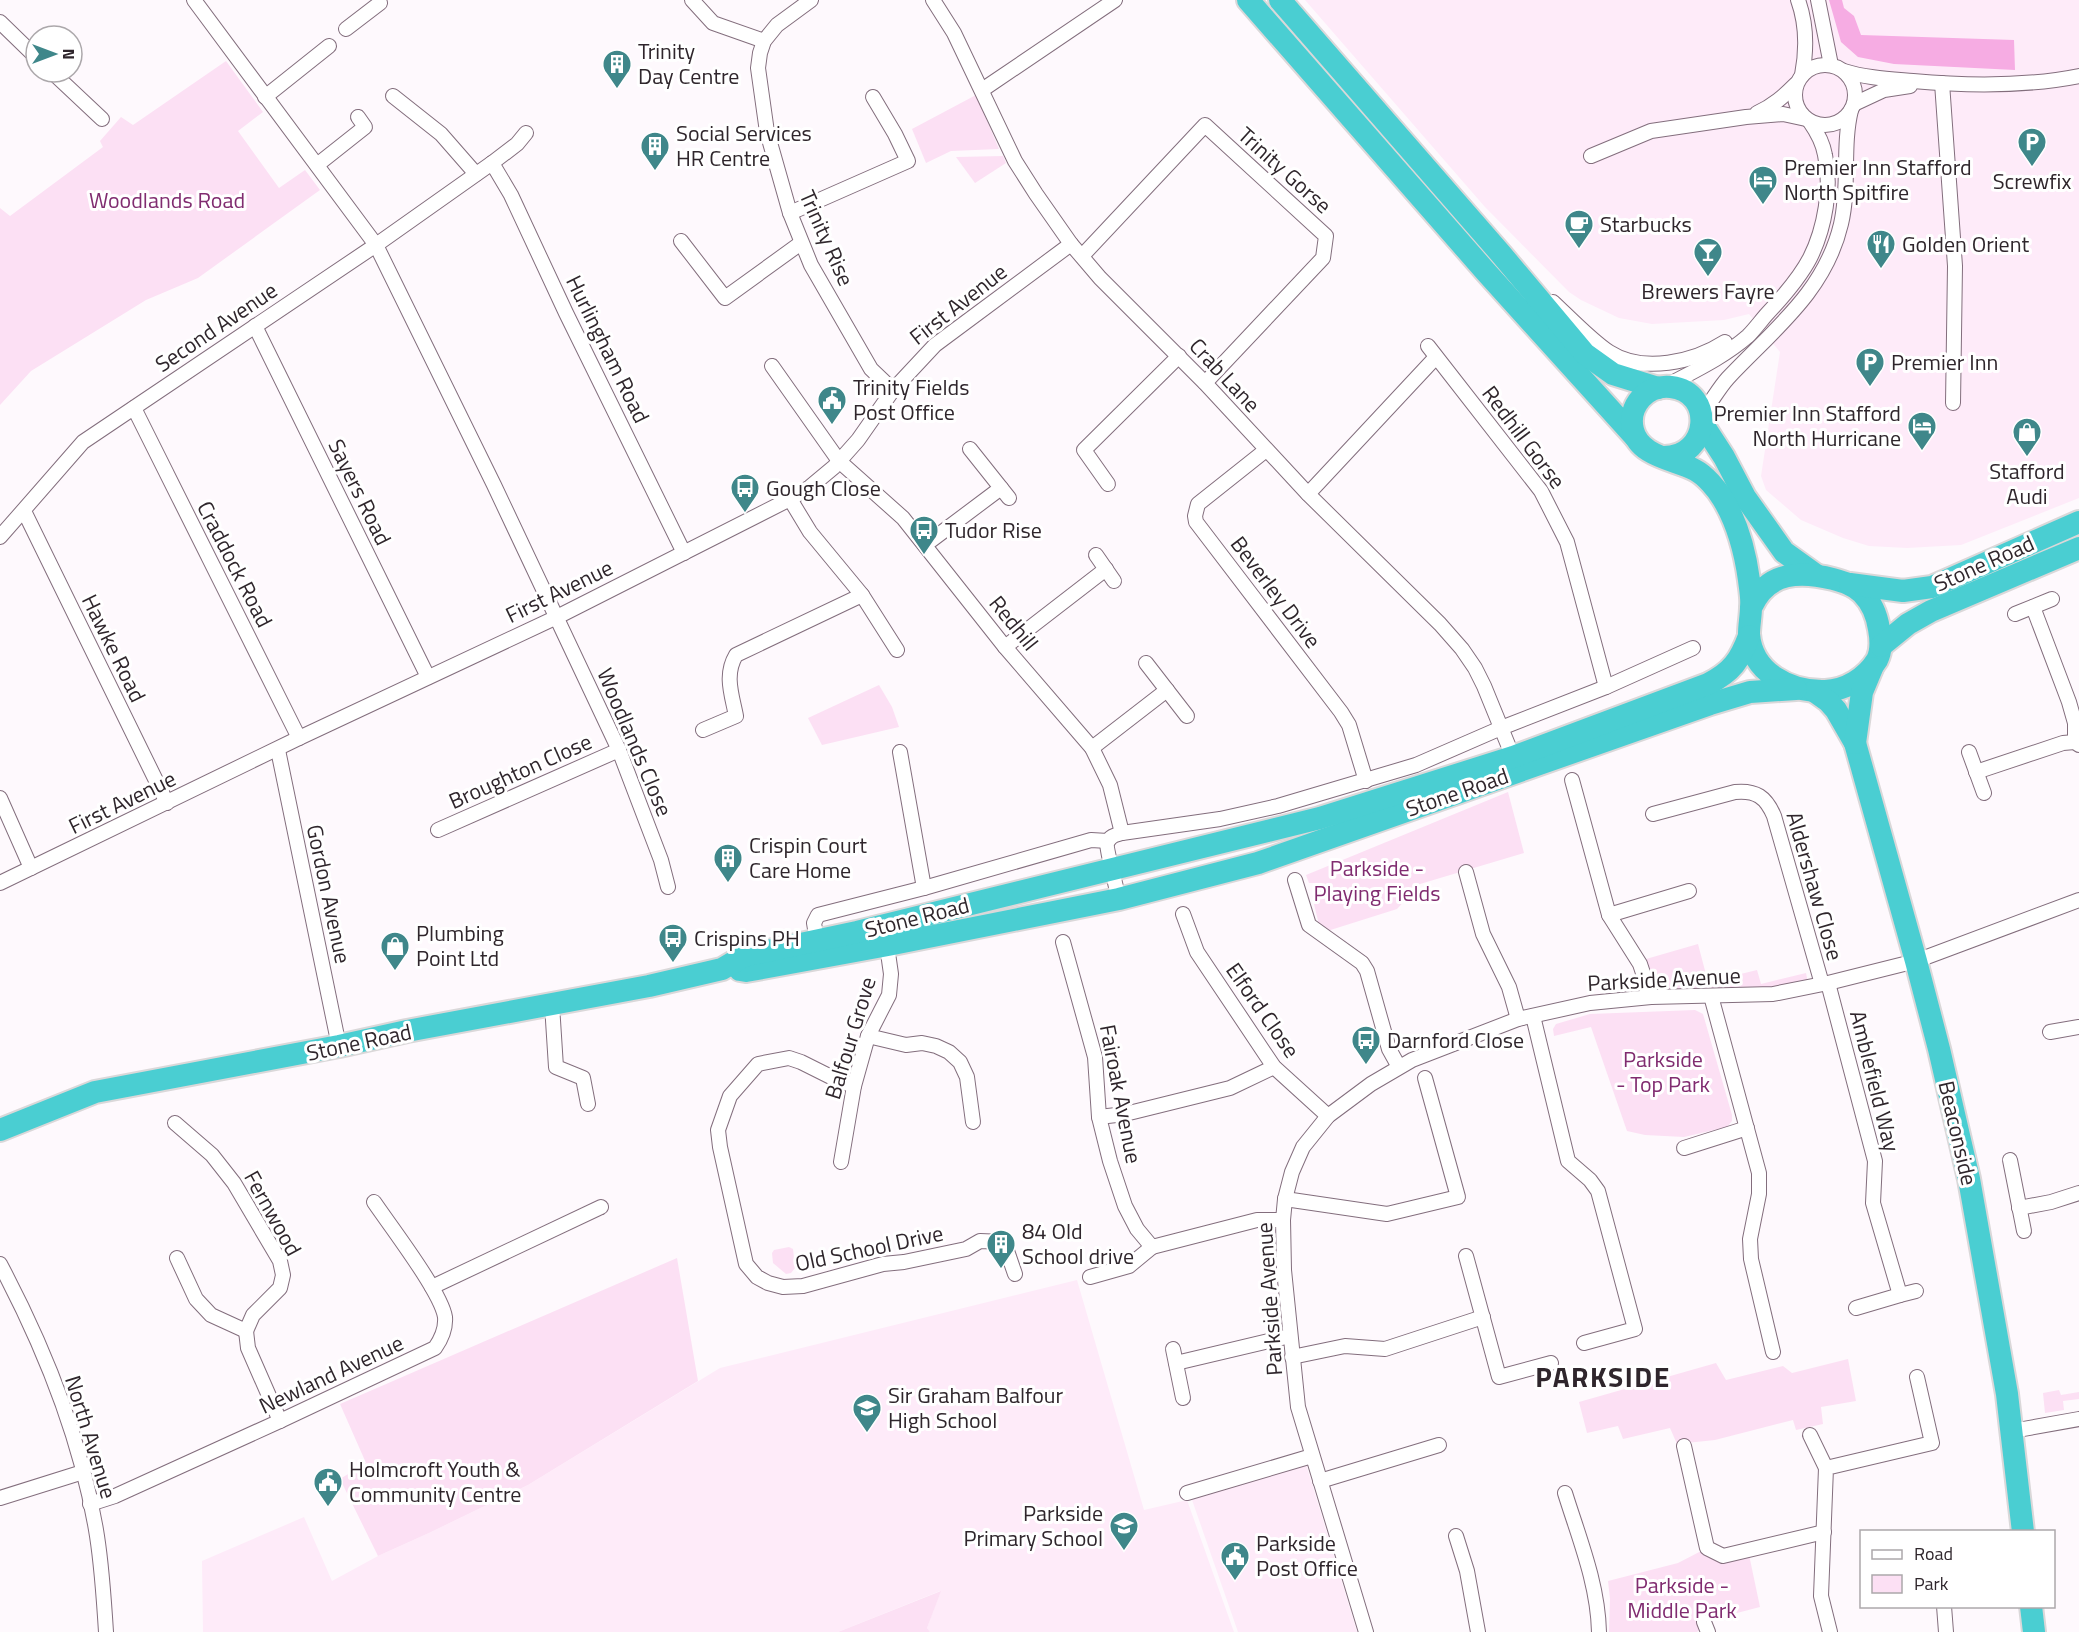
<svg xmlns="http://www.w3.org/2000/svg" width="2079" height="1632" font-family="'Titillium Web',sans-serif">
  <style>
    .built { fill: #feebf9 }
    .green { fill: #fce0f4 }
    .forest { fill: #f6ace3 }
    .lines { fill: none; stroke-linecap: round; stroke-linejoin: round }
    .minor-casing { stroke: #836e7d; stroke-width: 16 }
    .trunk-casing { stroke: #dad8d9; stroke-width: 26 }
    .minor { stroke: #fff; stroke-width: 14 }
    .trunk { stroke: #4aced2; stroke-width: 22 }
    .labels { text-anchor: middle; stroke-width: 6; stroke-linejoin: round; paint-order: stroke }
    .poi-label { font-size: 22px; fill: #2f262c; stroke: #fff; text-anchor: start }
    .street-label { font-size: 22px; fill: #2f262c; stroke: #fff }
    .park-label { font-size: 22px; fill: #802c70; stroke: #fff }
    .district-label { font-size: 28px; font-weight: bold; letter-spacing: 1.5px; fill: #2f262c; stroke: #fff }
  </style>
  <rect width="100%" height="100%" fill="#fef9fd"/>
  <g class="built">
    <path d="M1305,0H2079V498L1961,545L1907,548L1869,546L1843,538L1801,520L1766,490L1761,476L1780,352L1749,314L1724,320L1652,324L1619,318L1581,300L1569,292L1485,207Z"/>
    <path d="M1077,1280L1144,1510L1187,1500L1234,1632H930L927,1628L940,1591L838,1632H203L202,1561L304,1517L332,1581L378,1556L429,1533L528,1485L720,1368Z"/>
    <path d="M1306,1464L1357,1632H1238L1191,1497Z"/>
  </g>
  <g class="green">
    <path d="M226,61L263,112L238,131L279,188L305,170L320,190L198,278L146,300L31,371L0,405V208L10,216L103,147L100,141L121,117L133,125Z"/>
    <path d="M976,95L999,149L951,151L926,163L912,129Z"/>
    <path d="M1003,156L1006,163L975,183L956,157Z"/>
    <path d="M879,685L892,707L899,727L822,745L808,718Z"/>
    <path d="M1508,792L1524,853L1420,884L1397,909L1321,933L1312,896L1319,889L1316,883H1309L1306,875Z"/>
    <path d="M1698,944L1708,982L1757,970L1761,984L1806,973L1808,983L1782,990L1658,991L1646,959Z"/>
    <path d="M1695,1010L1703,1014L1732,1115V1121L1727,1127L1684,1137L1645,1135L1627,1131L1591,1027L1554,1036L1553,1029L1556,1024L1590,1014Z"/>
    <path d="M789,1247L793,1249L795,1268L791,1273L786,1274L773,1263L772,1253L774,1250Z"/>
    <path d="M677,1258L698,1381L528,1485L429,1533L378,1556L340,1479L366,1463L340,1404Z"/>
    <path d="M1848,1359L1856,1401L1821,1407L1823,1424L1796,1430L1793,1420L1715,1440L1677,1444L1670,1428L1623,1439L1618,1426L1587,1433L1579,1402L1716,1363L1726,1380L1783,1366L1792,1373Z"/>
    <path d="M2059,1390L2061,1395L2079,1392V1399L2063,1401L2064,1410L2045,1413L2043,1393Z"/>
    <path d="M1707,1548L1748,1550L1760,1607L1710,1620L1697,1632H1609L1610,1599L1608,1581L1678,1563Z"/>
    <path d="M941,1591L927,1628L930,1632H838Z"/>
  </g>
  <path class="forest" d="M1829,0H1842L1844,8L1854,16L1861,35L2014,40L2015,70L1894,64L1858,57L1841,42Z"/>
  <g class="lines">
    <g class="minor-casing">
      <g id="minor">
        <path d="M194,0L376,245L494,485L619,750L661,860L668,887"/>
        <path d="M692,0L713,23L764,41"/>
        <path d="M811,0L777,25L764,41L760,53L758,68L767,132L790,213L811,265L871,369L893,390"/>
        <path d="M933,0L954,33L1015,161L1036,194L1071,244L1100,278L1205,383L1308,494L1440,624L1462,649L1475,668L1484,686L1513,757"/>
        <path d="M1798,0C1807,25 1807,49 1802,75"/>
        <path d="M1818,0L1831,65"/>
        <path d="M0,22L36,57"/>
        <path d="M346,29L380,3"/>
        <circle cx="1825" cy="95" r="30"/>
        <path d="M1844,71C1866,78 1889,79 1913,81C1968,86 2024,87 2079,76"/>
        <path d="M52,72L102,119"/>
        <path d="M1942,83L1955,266L1953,403"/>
        <path d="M982,90L1115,0"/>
        <path d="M393,96L441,134L476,174"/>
        <path d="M265,97L329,46"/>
        <path d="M1854,104L1884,90L1910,86"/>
        <path d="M1757,113C1773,106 1784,96 1796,84"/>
        <path d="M1591,156L1651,131L1746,117L1783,114L1806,119"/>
        <path d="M492,163L511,195L566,313L684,553"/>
        <path d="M317,165L365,127L358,117"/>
        <path d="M790,213L908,161L895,134L873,97"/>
        <path d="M681,241L725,298L801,243"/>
        <path d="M1082,256L1205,125L1326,236L1323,258L1205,383"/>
        <path d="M1553,302C1569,317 1592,341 1609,352C1643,374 1694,362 1725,342"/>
        <path d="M255,326L428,677"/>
        <path d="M1428,346L1541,491L1567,542L1606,687"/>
        <path d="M772,366L839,461L903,518L1005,647L1092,748L1110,785L1122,833"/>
        <path d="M1666,386C1694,371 1724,357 1748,336C1754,330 1760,322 1766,315C1782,298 1799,279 1810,258C1825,228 1832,187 1825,155C1823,143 1817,132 1810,122"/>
        <path d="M134,408L299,738"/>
        <path d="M1701,415C1711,403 1718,389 1728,378C1773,330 1825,292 1841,224C1850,186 1842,147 1851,110"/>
        <path d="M970,449L1009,498"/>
        <path d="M1266,450L1198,504L1195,516L1196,522L1341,712L1349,725L1366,781"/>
        <path d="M1108,484L1084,450L1179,356"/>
        <path d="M1308,494L1436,357"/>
        <path d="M790,499L810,532L862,595L897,650"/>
        <path d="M24,511L167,803"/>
        <path d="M0,537L83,442L376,245L492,163L517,144L526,133"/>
        <path d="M925,545L1001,488"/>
        <path d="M1096,555L1114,581"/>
        <path d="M2033,607L2069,702L2075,723V742L2079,745"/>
        <path d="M2015,614L2052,599"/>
        <path d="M1005,647L1106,569"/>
        <path d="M1146,663L1187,716"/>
        <path d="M703,730L736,716C732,695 724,675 736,655L862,595"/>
        <path d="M1092,748L1167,690"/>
        <path d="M278,750L339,1046"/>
        <path d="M900,752L924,888"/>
        <path d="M1969,752L1984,793"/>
        <path d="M1976,772L2063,743L2075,742"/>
        <path d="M1572,780L1609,915L1640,964L1651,997"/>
        <path d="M0,798L31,868"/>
        <path d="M1653,814L1735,792C1756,790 1766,797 1774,816L1822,984"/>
        <path d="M438,830L619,750"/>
        <path d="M1466,872L1483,934L1509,987L1518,1019"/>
        <path d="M1295,880L1309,925L1362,963L1367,971L1389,1049L1399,1067"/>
        <path d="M0,883L299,738L557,617L790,499L810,487L834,467L858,440L893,390L935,345L1071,244"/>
        <path d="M1119,899C1117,891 1106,847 1107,843C1110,836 1115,835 1122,833L1220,819L1278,806L1416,765L1501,728L1606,687L1693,648"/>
        <path d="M1183,914L1197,952L1274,1067L1328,1116"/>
        <path d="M1609,915L1689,891"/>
        <path d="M817,941L814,923L818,915L924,888L1091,840L1108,841"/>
        <path d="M1063,942L1095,1057L1099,1117L1110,1161L1125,1206L1137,1229L1152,1247L1257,1220H1283"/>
        <path d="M1828,983L1875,1161L1873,1203L1900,1295L1856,1308"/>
        <path d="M1711,996L1759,1173V1194L1750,1239L1751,1259L1773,1352"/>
        <path d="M552,1005L556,1067L583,1078L588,1104"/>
        <path d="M1533,1016L1568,1161L1590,1180L1598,1191L1635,1329L1584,1343"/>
        <path d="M2050,1032L2079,1027"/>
        <path d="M868,1036L906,1045L922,1043L936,1046L949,1052L960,1062L967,1077L973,1122"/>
        <path d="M854,1086L837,1080L801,1062L789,1058L758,1064L730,1096L718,1130L720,1147L746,1264L757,1277L768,1283L783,1287L803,1286L883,1264L904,1262L966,1249L980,1241L1004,1242L1015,1274"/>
        <path d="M1099,1117L1125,1114L1230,1088L1274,1067"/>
        <path d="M175,1123L212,1155L234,1183L280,1261L283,1275L280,1288L253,1315L246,1331L211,1315L196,1299L177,1258"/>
        <path d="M1684,1148L1747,1128"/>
        <path d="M2010,1160L2024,1231"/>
        <path d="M841,1162L854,1086L868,1036L889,995L891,974L886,939"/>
        <path d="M1285,1199L1387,1214L1458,1197L1425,1078"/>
        <path d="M2019,1208L2051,1202L2079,1193"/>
        <path d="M1466,1256L1499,1377L1551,1363"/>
        <path d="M0,1264C45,1349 82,1441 97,1536C102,1568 104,1600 106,1632"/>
        <path d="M1090,1277L1129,1266L1152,1247"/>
        <path d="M432,1287L601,1207"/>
        <path d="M1900,1295L1916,1291"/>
        <path d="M246,1331L248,1348L280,1421"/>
        <path d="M1173,1349L1183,1398"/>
        <path d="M1292,1357L1345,1346L1385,1349L1483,1317"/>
        <path d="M1176,1363L1290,1336"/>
        <path d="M2012,1431L2079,1419"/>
        <path d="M1810,1435L1826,1468"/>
        <path d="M1684,1446L1707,1548L1723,1556L1824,1532"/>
        <path d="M1320,1481L1439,1445"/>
        <path d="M1187,1493L1312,1456"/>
        <path d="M1565,1493C1579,1538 1598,1584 1599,1632"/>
        <path d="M0,1498L83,1472"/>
        <path d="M90,1504L115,1496L280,1421L435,1348C442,1338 446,1329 445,1317C441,1292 391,1227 374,1202"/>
        <path d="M1456,1536L1467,1571L1478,1632"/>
        <path d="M1944,1606L1946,1632"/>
        <path d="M1704,1622L1708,1632"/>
        <path d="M1366,1632L1298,1407L1284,1270L1283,1220L1285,1199L1292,1172L1303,1147L1328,1116L1371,1084L1412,1060L1518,1019L1590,1003L1651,997L1773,994L1828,983L1916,961L2079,900"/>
        <path d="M1830,1632L1821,1596L1826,1468L1932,1443L1917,1377"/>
      </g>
    </g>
    <g class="trunk-casing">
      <g id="trunk">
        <path d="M1248,0L1486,272L1635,437"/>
        <path d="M1280,0L1501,254L1585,354L1613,374L1658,388"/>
        <path d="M1702,423L1724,457L1745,497L1784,552L1816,575"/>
        <path d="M1664,457C1710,457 1715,392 1671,387C1647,384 1627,406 1633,430C1639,456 1673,459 1695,470C1705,475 1717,489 1723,499C1738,524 1745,551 1749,580C1750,589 1752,598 1751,607C1751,616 1749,625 1749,634C1752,673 1790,692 1825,691C1846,690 1866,678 1877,660C1882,650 1881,640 1879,629C1877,616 1871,602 1862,593C1854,585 1844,582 1833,579C1801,571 1768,571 1752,606"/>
        <path d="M1850,584L1903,591L1932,587L2079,522"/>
        <path d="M1881,646L1908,624L1931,611L2079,548"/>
        <path d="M1814,691L1828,701L1836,710L1855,743L1916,961L1939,1049L1969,1179L2007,1394L2023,1532"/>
        <path d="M1855,743L1862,692L1872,668"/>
        <path d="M740,970L746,971L888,945L1119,899L1258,863L1710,704L1750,692L1796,689"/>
        <path d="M0,1130L95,1092L339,1046L407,1031L649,986L722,969L744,956L857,932L1320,818L1513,757L1708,684C1732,672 1740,660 1749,636"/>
        <path d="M2031,1606L2034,1632"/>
      </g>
    </g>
    <use href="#minor" class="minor"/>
    <use href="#trunk" class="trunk"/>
  </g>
  <defs>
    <g id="building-pin" transform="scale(1.5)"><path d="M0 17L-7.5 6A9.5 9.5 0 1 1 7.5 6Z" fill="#3f878a" stroke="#fff"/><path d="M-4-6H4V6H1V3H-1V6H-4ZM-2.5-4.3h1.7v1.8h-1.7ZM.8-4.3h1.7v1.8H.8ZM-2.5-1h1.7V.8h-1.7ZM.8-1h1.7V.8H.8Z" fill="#fff"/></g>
    <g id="parking-pin" transform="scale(1.5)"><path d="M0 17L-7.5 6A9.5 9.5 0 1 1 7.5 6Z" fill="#3f878a" stroke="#fff"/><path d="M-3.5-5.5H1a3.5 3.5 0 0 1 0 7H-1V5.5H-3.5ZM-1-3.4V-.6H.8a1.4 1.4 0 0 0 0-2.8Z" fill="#fff"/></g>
    <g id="hotel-pin" transform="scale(1.5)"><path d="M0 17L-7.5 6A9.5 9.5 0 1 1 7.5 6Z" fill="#3f878a" stroke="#fff"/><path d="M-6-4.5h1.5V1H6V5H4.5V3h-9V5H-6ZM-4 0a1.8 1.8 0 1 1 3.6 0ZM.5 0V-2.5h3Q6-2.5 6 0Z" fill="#fff"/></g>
    <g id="cafe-pin" transform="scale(1.5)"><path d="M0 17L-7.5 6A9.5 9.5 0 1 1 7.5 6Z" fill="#3f878a" stroke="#fff"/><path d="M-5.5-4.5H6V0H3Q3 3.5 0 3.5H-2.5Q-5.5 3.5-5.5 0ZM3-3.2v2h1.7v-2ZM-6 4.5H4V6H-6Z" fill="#fff"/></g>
    <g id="restaurant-pin" transform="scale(1.5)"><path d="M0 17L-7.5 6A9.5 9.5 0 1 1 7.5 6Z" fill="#3f878a" stroke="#fff"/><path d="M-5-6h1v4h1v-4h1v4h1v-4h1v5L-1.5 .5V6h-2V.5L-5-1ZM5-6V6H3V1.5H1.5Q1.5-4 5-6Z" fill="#fff"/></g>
    <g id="bar-pin" transform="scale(1.5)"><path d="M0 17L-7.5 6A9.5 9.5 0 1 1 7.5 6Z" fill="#3f878a" stroke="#fff"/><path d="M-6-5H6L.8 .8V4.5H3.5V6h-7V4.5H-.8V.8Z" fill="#fff"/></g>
    <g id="civic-pin" transform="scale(1.5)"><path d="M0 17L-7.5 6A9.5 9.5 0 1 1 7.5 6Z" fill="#3f878a" stroke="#fff"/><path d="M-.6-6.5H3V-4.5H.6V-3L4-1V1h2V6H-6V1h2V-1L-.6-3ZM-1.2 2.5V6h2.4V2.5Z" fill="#fff"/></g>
    <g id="shop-pin" transform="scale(1.5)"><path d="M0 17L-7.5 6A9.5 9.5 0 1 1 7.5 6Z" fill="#3f878a" stroke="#fff"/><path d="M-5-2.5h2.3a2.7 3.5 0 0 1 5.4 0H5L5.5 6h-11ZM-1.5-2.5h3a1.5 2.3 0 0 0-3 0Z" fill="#fff"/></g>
    <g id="bus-pin" transform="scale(1.5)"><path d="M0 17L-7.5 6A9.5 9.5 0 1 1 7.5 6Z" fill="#3f878a" stroke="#fff"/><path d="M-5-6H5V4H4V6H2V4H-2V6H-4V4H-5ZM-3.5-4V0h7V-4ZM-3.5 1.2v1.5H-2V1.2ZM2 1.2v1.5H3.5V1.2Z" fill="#fff"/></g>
    <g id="school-pin" transform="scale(1.5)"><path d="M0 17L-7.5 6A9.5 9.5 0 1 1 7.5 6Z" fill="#3f878a" stroke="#fff"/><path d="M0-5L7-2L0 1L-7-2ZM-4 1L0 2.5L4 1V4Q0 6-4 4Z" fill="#fff"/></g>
  </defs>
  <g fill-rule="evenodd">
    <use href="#building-pin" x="617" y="64"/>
    <use href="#parking-pin" x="2032" y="142"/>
    <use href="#building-pin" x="655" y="146"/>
    <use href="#hotel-pin" x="1763" y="180"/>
    <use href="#cafe-pin" x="1579" y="224"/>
    <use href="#restaurant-pin" x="1881" y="244"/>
    <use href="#bar-pin" x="1708" y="252"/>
    <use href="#parking-pin" x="1870" y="362"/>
    <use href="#civic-pin" x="832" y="400"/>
    <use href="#hotel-pin" x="1922" y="426"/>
    <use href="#shop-pin" x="2027" y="432"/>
    <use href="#bus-pin" x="745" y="488"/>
    <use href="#bus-pin" x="924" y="530"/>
    <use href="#building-pin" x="728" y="858"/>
    <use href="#bus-pin" x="673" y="938"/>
    <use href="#shop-pin" x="395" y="946"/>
    <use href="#bus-pin" x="1366" y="1040"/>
    <use href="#building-pin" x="1001" y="1244"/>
    <use href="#school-pin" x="867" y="1408"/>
    <use href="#civic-pin" x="328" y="1482"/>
    <use href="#school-pin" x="1124" y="1526"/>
    <use href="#civic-pin" x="1235" y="1556"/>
  </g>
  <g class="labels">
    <g class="poi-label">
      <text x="638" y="59">Trinity<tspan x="638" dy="25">Day Centre</tspan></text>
      <text x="676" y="141">Social Services<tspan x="676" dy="25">HR Centre</tspan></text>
      <text x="1784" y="175">Premier Inn Stafford<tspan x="1784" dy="25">North Spitfire</tspan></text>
      <text x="2032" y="189" text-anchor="middle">Screwfix</text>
      <text x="1600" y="232">Starbucks</text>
      <text x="1902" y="252">Golden Orient</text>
      <text x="1708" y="299" text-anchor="middle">Brewers Fayre</text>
      <text x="1891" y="370">Premier Inn</text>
      <text x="853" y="395">Trinity Fields<tspan x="853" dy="25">Post Office</tspan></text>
      <text x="1901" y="421" text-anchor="end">Premier Inn Stafford<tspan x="1901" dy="25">North Hurricane</tspan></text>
      <text x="2027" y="479" text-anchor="middle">Stafford<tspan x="2027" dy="25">Audi</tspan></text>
      <text x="766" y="496">Gough Close</text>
      <text x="945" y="538">Tudor Rise</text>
      <text x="749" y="853">Crispin Court<tspan x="749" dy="25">Care Home</tspan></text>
      <text x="416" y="941">Plumbing<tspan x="416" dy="25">Point Ltd</tspan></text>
      <text x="694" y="946">Crispins PH</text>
      <text x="1387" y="1048">Darnford Close</text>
      <text x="1022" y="1239">84 Old<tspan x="1022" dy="25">School drive</tspan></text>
      <text x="888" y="1403">Sir Graham Balfour<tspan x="888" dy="25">High School</tspan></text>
      <text x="349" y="1477">Holmcroft Youth &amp;<tspan x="349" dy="25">Community Centre</tspan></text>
      <text x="1103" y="1521" text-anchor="end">Parkside<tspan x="1103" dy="25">Primary School</tspan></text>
      <text x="1256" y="1551">Parkside<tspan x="1256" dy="25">Post Office</tspan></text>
    </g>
    <g class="street-label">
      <text transform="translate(1285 170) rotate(42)" y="8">Trinity Gorse</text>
      <text transform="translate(827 238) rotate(66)" y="8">Trinity Rise</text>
      <text transform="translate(958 304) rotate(-38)" y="8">First Avenue</text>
      <text transform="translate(216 327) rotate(-34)" y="8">Second Avenue</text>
      <text transform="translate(608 349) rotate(64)" y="8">Hurlingham Road</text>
      <text transform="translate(1225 375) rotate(47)" y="8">Crab Lane</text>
      <text transform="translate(1524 437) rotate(53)" y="8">Redhill Gorse</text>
      <text transform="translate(360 492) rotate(64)" y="8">Sayers Road</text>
      <text transform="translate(1984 563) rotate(-24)" y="8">Stone Road</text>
      <text transform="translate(235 564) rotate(63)" y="8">Craddock Road</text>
      <text transform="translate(559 591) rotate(-26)" y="8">First Avenue</text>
      <text transform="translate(1276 592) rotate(53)" y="8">Beverley Drive</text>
      <text transform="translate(1014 623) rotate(51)" y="8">Redhill</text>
      <text transform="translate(114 648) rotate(64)" y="8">Hawke Road</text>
      <text transform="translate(635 742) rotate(67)" y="8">Woodlands Close</text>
      <text transform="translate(520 771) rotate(-24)" y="8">Broughton Close</text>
      <text transform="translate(1457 792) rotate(-19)" y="8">Stone Road</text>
      <text transform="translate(122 802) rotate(-26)" y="8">First Avenue</text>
      <text transform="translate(1815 886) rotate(74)" y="8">Aldershaw Close</text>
      <text transform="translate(329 894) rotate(78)" y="8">Gordon Avenue</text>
      <text transform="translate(917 917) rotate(-14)" y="8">Stone Road</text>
      <text transform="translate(1664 979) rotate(-3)" y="8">Parkside Avenue</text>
      <text transform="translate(1263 1010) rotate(55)" y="8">Elford Close</text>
      <text transform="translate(850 1038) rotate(-73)" y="8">Balfour Grove</text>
      <text transform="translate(359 1042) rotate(-12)" y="8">Stone Road</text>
      <text transform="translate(1875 1081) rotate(76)" y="8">Amblefield Way</text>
      <text transform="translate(1121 1094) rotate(79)" y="8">Fairoak Avenue</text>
      <text transform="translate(1958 1133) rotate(77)" y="8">Beaconside</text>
      <text transform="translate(273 1213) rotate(61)" y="8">Fernwood</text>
      <text transform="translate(869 1248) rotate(-12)" y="8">Old School Drive</text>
      <text transform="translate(1269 1299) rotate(-94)" y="8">Parkside Avenue</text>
      <text transform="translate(331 1374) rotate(-25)" y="8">Newland Avenue</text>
      <text transform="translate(91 1437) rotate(73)" y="8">North Avenue</text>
    </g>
    <g class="park-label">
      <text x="167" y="208">Woodlands Road</text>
      <text x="1377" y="876">Parkside -<tspan x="1377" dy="25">Playing Fields</tspan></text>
      <text x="1663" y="1067">Parkside<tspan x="1663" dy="25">- Top Park</tspan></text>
      <text x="1682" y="1593">Parkside -<tspan x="1682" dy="25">Middle Park</tspan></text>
    </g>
    <g class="district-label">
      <text x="1603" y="1387">PARKSIDE</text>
    </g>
  </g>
  <rect x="1860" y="1530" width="195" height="78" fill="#ffffff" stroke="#aca8ab" stroke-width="1.5"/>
  <rect x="1872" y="1550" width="30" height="9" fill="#ffffff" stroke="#aca8ab" stroke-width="1.5"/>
  <text x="1914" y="1560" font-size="18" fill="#2f262c">Road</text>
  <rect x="1872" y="1575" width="30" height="18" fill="#fce0f4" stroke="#aca8ab" stroke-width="1.5"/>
  <text x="1914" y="1590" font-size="18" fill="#2f262c">Park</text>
  <g transform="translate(54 54) rotate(90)"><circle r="28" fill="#ffffff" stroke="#aca8ab" stroke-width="1.5"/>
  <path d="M0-4.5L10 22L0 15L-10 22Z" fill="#3f878a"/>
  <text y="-9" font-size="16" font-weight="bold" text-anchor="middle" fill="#2f262c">N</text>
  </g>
</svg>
